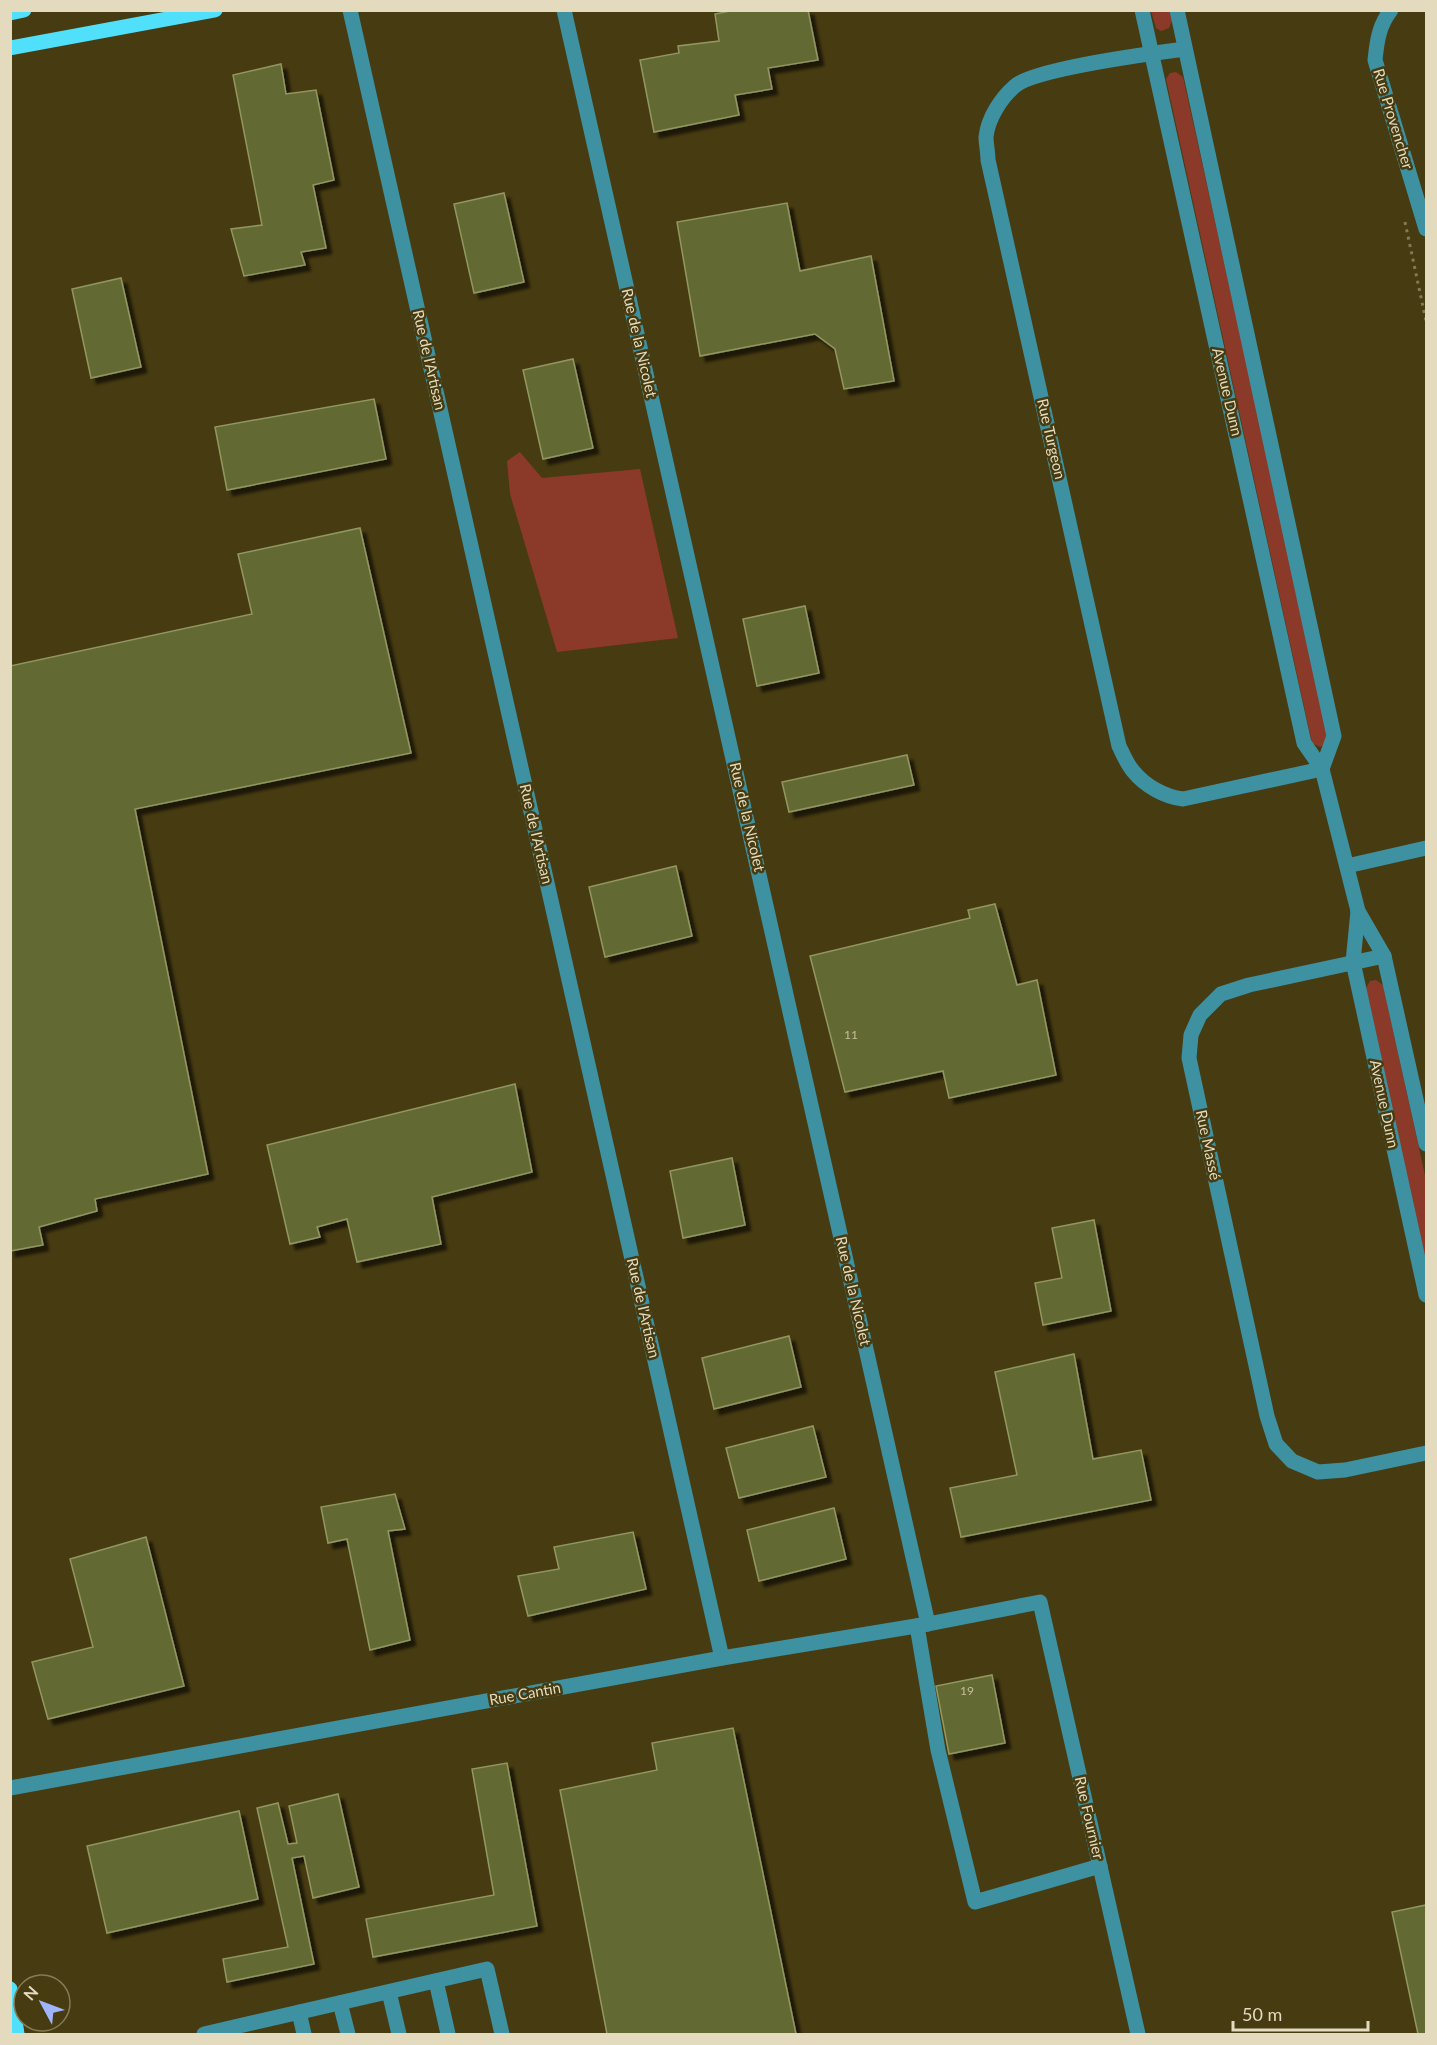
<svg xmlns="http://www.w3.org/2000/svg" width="1437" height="2045" font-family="Lato,sans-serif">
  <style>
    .green { fill: #8b3929 }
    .building { fill: #646933; stroke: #929760; stroke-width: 1.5; filter: url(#shadow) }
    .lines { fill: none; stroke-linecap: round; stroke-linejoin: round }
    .path { stroke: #847954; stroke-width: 3; stroke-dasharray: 3 4.5; stroke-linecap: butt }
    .minor { stroke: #3e91a1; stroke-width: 15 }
    .major { stroke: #51e0fb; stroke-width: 15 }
    .labels { text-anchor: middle; stroke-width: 5; stroke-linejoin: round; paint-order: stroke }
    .number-label { font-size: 12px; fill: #c4be9c }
    .street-label { font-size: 15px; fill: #e4dbbf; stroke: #473b11 }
  </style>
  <defs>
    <filter id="shadow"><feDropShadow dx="5.5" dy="5.5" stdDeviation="1.5" flood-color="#0009"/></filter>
  </defs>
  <rect width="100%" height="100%" fill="#473b11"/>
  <g class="green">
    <path d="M1151,11H1170L1172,21L1169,28L1161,31L1156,28Z"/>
    <path d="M1176,72L1183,77L1330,739L1326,744L1320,747L1312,743L1166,79L1170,73Z"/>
    <path d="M520,452L542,478L640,469L678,638L557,652L510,494L507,461Z"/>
    <path d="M1376,980L1383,985L1426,1180V1263L1366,988L1370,981Z"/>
  </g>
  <g class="building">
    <path d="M735,10H808L818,60L768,68L772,89L735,95L739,115L654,132L640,60L679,53L678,46L719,41L715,14Z"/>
    <path d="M281,64L286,94L316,90L334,180L313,185L326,248L301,252L305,265L244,276L231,229L262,225L233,75Z"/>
    <path d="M504,193L524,282L474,293L454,204Z"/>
    <path d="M787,203L800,271L871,256L894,381L844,389L835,349L815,334L700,356L677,222Z"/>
    <path d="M121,278L141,367L91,378L72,289Z"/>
    <path d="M573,359L593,448L543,459L523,370Z"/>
    <path d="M374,399L386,459L227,490L215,427Z"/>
    <path d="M360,528L411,753L135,809L208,1174L95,1199L97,1211L39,1227L43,1245L10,1251V666L252,614L238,554Z"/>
    <path d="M805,606L819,673L757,686L743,619Z"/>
    <path d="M907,755L914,785L789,812L782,782Z"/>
    <path d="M676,866L692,936L605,957L589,887Z"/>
    <path d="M995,904L1017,985L1037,980L1056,1075L949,1098L943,1071L845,1092L810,956L970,918L968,910Z"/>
    <path d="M515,1084L532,1172L432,1197L441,1244L357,1262L347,1219L317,1227L320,1237L290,1244L267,1145Z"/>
    <path d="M732,1158L745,1225L683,1238L670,1171Z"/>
    <path d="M1094,1220L1111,1311L1043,1325L1035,1283L1062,1278L1052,1228Z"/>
    <path d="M789,1336L801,1387L714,1409L702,1358Z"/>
    <path d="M1074,1354L1093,1459L1141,1450L1151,1500L961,1537L950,1488L1017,1475L995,1372Z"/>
    <path d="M813,1426L826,1477L739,1498L726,1448Z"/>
    <path d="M395,1494L405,1529L388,1531L410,1640L370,1650L347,1539L328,1543L321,1507Z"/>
    <path d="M834,1508L846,1559L759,1581L747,1530Z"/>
    <path d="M633,1532L646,1589L528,1616L518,1576L559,1569L554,1547Z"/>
    <path d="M146,1537L184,1686L48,1719L32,1662L93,1647L70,1559Z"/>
    <path d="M992,1675L1005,1743L949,1754L936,1686Z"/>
    <path d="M733,1728L796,2034H607L560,1790L657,1770L652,1743Z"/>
    <path d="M507,1763L537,1926L373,1957L366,1919L494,1895L472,1769Z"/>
    <path d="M338,1794L359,1887L313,1898L304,1856L292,1858L314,1964L227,1982L223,1959L288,1947L257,1808L278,1803L288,1844L297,1843L289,1806Z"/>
    <path d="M239,1811L258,1899L107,1933L87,1846Z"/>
    <path d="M1426,1905V2034H1418L1392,1912Z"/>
  </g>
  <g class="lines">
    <path class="path" d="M1405,222L1426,321"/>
    <g class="minor">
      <path d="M350,10L722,1658"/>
      <path d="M564,10L928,1624"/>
      <path d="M1142,10L1304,743L1322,769L1358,911L1384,956L1426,1144"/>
      <path d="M1177,10L1334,736L1322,769"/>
      <path d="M1391,10C1379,25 1377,41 1375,60L1426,229"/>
      <path d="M1185,49C1154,53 1034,69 1015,86C1001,98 988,118 986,137C986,144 988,152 988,160L1119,746C1123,754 1127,764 1133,771C1145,786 1165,797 1183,799L1322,769"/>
      <path d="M1347,866L1426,848"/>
      <path d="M1358,911L1353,962L1426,1295"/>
      <path d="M1384,956L1249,985L1221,994L1200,1015L1191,1035L1189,1058L1267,1416L1276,1444L1292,1461L1318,1472L1345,1470L1426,1453"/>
      <path d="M917,1626L938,1750L975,1902L1100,1866"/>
      <path d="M10,1788L722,1658L928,1624L1040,1602L1138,2034"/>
      <path d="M436,1981L448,2034"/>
      <path d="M389,1992L399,2034"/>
      <path d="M340,2003L348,2034"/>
      <path d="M299,2012L304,2034"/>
      <path d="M204,2034L487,1969L502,2034"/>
    </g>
    <g class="major">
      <path d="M10,13L24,10"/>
      <path d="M10,48L215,10"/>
      <path d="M10,1989L17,2034"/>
    </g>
  </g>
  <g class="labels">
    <g class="number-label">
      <text x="851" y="1039">11</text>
      <text x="967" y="1695">19</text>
    </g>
    <g class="street-label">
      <text transform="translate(1393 119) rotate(73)" y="5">Rue Provencher</text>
      <text transform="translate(639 343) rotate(77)" y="5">Rue de la Nicolet</text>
      <text transform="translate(429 360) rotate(77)" y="5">Rue de l'Artisan</text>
      <text transform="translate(1227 392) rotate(77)" y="5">Avenue Dunn</text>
      <text transform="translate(1051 439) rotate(77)" y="5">Rue Turgeon</text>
      <text transform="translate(747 817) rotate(77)" y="5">Rue de la Nicolet</text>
      <text transform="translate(536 834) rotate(77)" y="5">Rue de l'Artisan</text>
      <text transform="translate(1384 1104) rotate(78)" y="5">Avenue Dunn</text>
      <text transform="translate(1208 1145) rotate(78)" y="5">Rue Massé</text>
      <text transform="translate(853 1291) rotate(77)" y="5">Rue de la Nicolet</text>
      <text transform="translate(643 1308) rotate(77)" y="5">Rue de l'Artisan</text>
      <text transform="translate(525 1694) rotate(-10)" y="5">Rue Cantin</text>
      <text transform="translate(1089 1818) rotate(77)" y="5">Rue Fournier</text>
    </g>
  </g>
  <rect width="1437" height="2045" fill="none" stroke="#e4dbbf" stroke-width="24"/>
  <g transform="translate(42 2003) rotate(311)"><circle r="28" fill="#473b11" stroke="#867b57" stroke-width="1.5"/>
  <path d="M0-4.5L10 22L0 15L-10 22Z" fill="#a0b3fd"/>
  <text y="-9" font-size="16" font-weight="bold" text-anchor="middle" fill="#e4dbbf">N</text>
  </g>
  <path d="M1233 2021v9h135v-9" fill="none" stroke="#e4dbbf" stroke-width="3"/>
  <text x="1242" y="2021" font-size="18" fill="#e4dbbf" stroke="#473b11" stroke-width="4.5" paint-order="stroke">50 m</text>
</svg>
